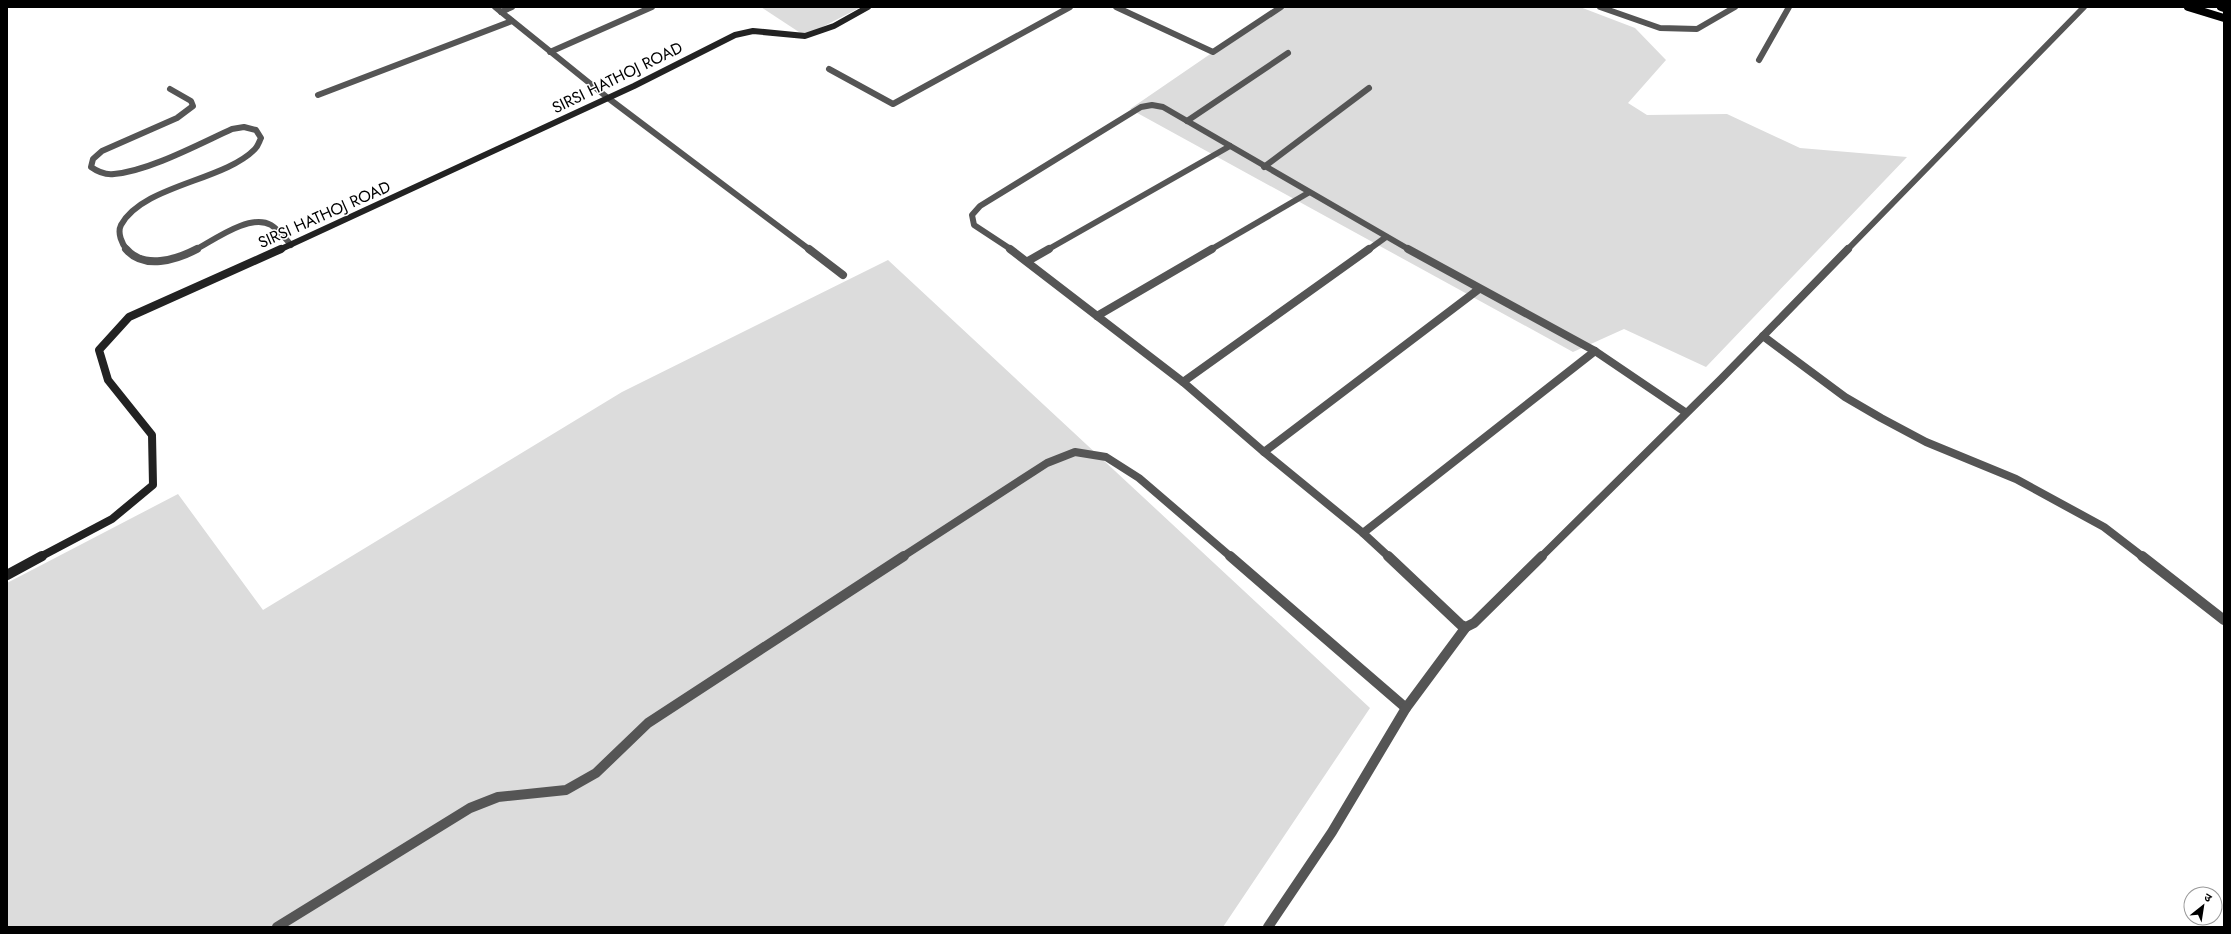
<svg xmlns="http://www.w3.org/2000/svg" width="2231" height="934" font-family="Jost,'Noto Sans Devanagari',sans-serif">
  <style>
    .green { fill: #dcdcdc }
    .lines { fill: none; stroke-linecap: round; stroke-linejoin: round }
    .lane-far2 { stroke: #555; stroke-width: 6 }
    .lane-far1 { stroke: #555; stroke-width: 8 }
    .lane { stroke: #555; stroke-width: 10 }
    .street-far2 { stroke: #555; stroke-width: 6 }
    .street-far1 { stroke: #555; stroke-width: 8 }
    .street { stroke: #555; stroke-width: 10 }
    .secondary-far2 { stroke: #222; stroke-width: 6 }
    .secondary-far1 { stroke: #222; stroke-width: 8 }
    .secondary { stroke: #222; stroke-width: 10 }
    .primary { stroke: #000; stroke-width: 8 }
    .labels { text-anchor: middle; stroke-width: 3; stroke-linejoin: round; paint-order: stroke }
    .street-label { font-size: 16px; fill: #000; stroke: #fff }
  </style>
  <rect width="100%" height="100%" fill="#fff"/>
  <g class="green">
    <path d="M761,7H861L805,36Z"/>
    <path d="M1279,7H1580L1635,28L1666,60L1628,103L1647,115L1727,114L1800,148L1907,157L1706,367L1624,329L1573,352L1130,109Z"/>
    <path d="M888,260L1370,708L1223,927H7V583L178,494L263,610L622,392Z"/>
  </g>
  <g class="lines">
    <g class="lane-far2">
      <path d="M1116,7L1213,52L1281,7"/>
      <path d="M829,69L893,104L1070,7"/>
      <path d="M127,250C122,244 117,233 121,225C143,185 224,181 255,149C258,146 259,142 261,138L256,130L244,127L232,129C199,144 149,171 114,174C105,175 98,172 91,167L93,159L102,151L177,118L193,106L191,101L170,89"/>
      <path d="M195,250C214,240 250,213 271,225C279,230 285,238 291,245"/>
    </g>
    <g class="lane-far1">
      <path d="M126,249C144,270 176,260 197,249"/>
      <path d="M902,557L1047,463L1075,452L1106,457L1139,478L1231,557"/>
    </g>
    <g class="lane">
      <path d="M1230,556L1406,708"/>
      <path d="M277,927L470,808L498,797L566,790L596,773L648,723L904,556"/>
      <path d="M1268,927L1332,832L1406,708L1466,627"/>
    </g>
    <g class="street-far2">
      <path d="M495,7L608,98L810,250"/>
      <path d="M1600,7L1660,28L1697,29L1735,7"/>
      <path d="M501,12L512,7"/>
      <path d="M550,52L652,7"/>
      <path d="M1759,60L1789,7"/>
      <path d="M318,95L512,21"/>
      <path d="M1187,121L1288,53"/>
      <path d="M1264,167L1369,88"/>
      <path d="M1012,250L974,225L972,215L980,206L1141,107L1152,105L1163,107L1410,250"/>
      <path d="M1047,250L1230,146"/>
      <path d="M1210,250L1308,193"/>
      <path d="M1368,250L1386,237"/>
      <path d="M1847,250L2084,7"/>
    </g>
    <g class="street-far1">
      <path d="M809,249L843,275"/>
      <path d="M1010,249L1183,382L1264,452L1363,533L1389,557"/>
      <path d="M1408,249L1595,351L1685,412"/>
      <path d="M1028,261L1049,249"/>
      <path d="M1097,316L1212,249"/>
      <path d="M1763,336L1845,397L1881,418L1926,442L2016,479L2104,527L2143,557"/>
      <path d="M1183,382L1369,249"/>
      <path d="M1264,452L1479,289"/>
      <path d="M1363,533L1595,351"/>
      <path d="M1541,557L1721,379L1848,249"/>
    </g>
    <g class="street">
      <path d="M1388,556L1461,625L1466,627L1474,623L1542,556"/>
      <path d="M2142,556L2224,620"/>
    </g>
    <path class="secondary-far2" d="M279,250L634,86L735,35L753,31L805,36L834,26L868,7"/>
    <path class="secondary-far1" d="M40,557L112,519L153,485L152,435L108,380L99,350L129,317L281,249"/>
    <path class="secondary" d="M7,575L42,556"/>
    <g class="primary">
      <path d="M2188,7L2224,18"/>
      <path d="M2221,7L2224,8"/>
    </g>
  </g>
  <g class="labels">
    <g class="street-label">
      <text transform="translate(617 77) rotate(-26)" y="6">SIRSI HATHOJ ROAD</text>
      <text transform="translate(324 214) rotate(-24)" y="6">SIRSI HATHOJ ROAD</text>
    </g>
  </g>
  <rect width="2231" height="934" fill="none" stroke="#000000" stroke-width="16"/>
  <g transform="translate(2203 906) rotate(30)"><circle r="19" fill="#ffffff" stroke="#999999"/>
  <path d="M0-3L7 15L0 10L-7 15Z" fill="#000000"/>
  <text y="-6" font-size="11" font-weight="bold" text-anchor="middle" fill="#000000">उ</text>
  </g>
</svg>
